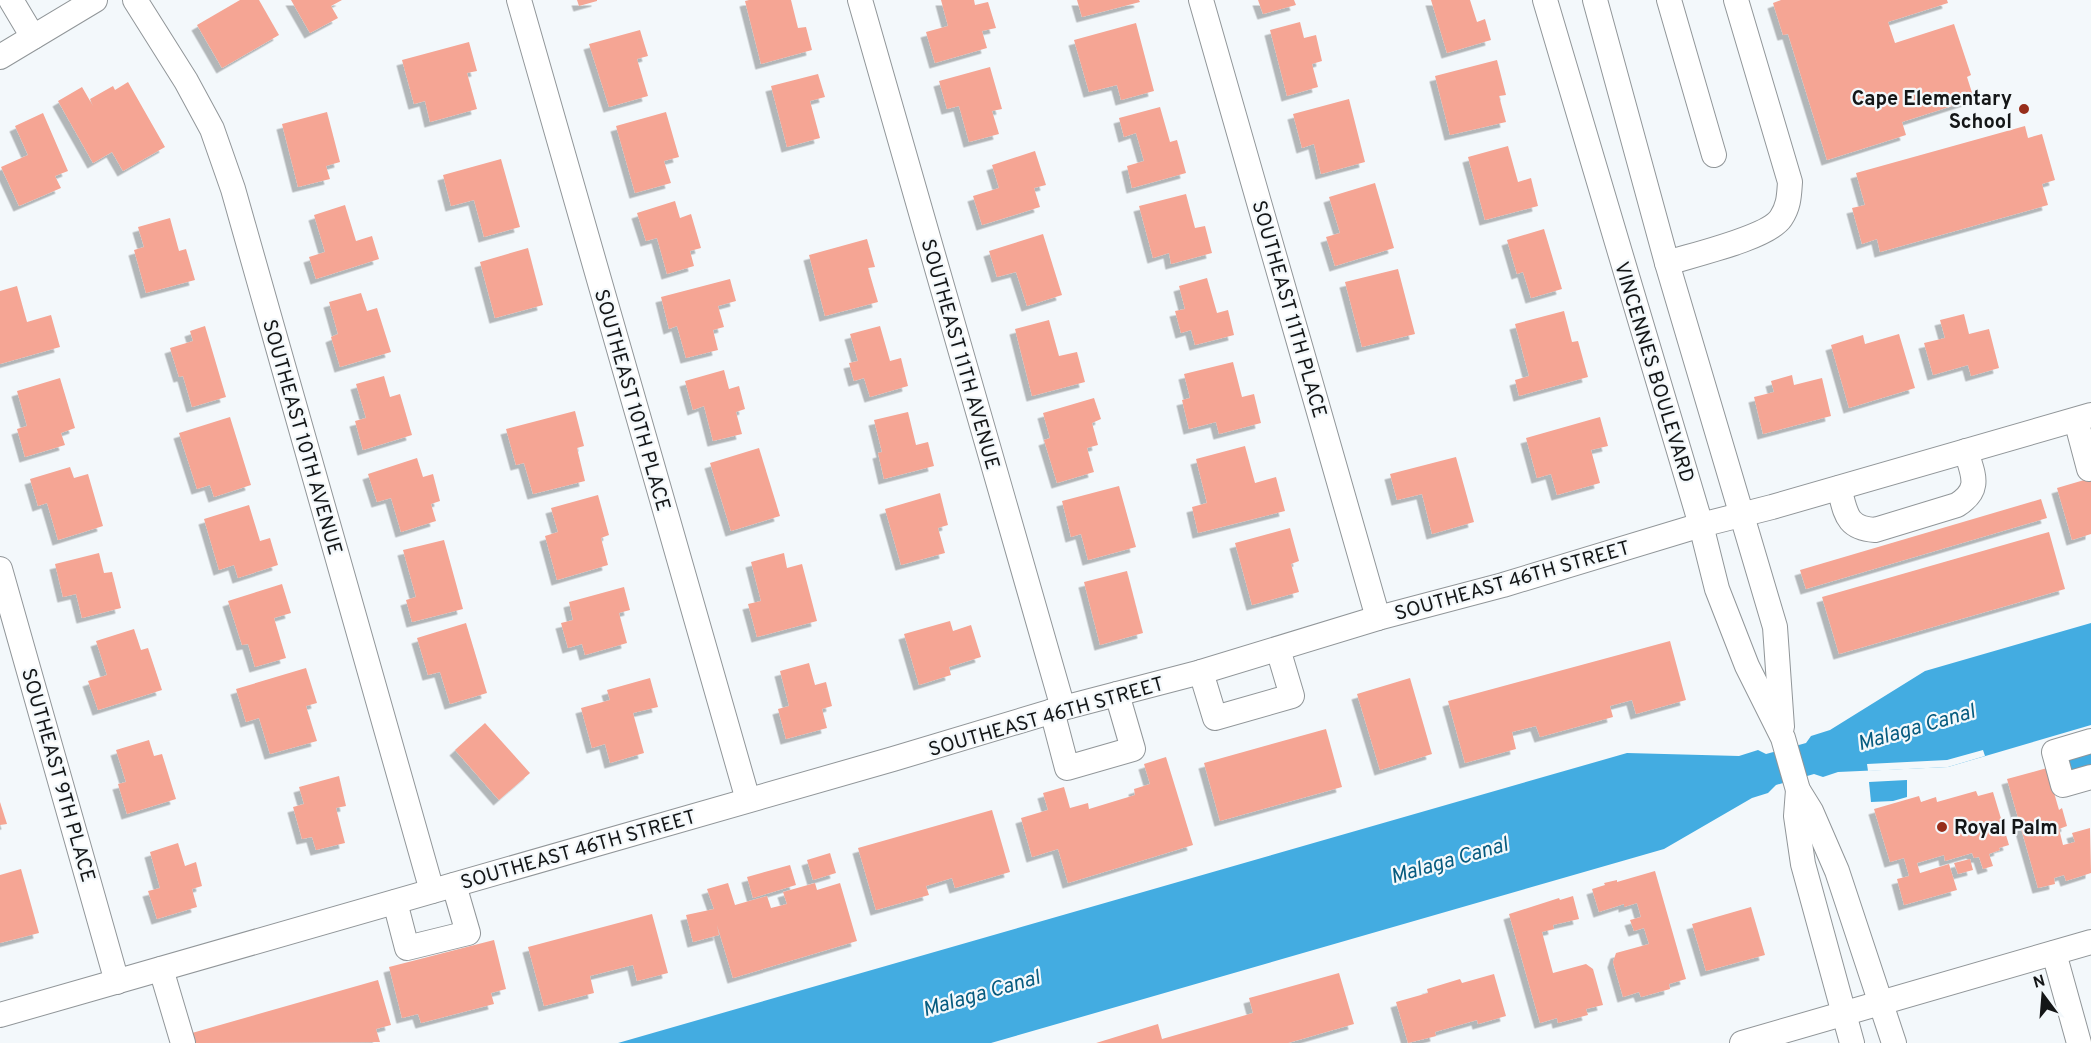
<svg xmlns="http://www.w3.org/2000/svg" width="2091" height="1043" font-family="Overpass,sans-serif">
  <style>
    .water { fill: #43ace1 }
    .pier { fill: #f3f8fb }
    .building { fill: #f5a594; filter: url(#shadow) }
    .lines { fill: none; stroke-linecap: round; stroke-linejoin: round }
    .minor-casing { stroke: #919699; stroke-width: 26 }
    .minor { stroke: #fff; stroke-width: 24 }
    .poi-dot { fill: #972e1b; stroke: #f3f8fb; stroke-width: 2 }
    .labels { text-anchor: middle; stroke-width: 4.5; stroke-linejoin: round; paint-order: stroke }
    .poi-label { font-size: 20px; font-weight: bold; fill: #141617; stroke: #f3f8fb; text-anchor: end }
    .street-label { font-size: 20px; fill: #141617; stroke: #f3f8fb }
    .water-label { font-size: 21px; font-style: italic; fill: #065b7f; stroke: #f3f8fb }
  </style>
  <defs>
    <filter id="shadow"><feDropShadow dx="-5.5" dy="5.5" stdDeviation="0" flood-color="#0004"/></filter>
  </defs>
  <rect width="100%" height="100%" fill="#f3f8fb"/>
  <g class="water">
    <path d="M2091,623V725L1948,767L1838,772L1823,777L1814,774L1776,785L1768,793L1752,798L1664,849L991,1043H618L1627,753L1739,756L1758,750L1766,754L1806,743L1811,736L1830,730L1925,671Z"/>
    <path d="M2091,749V770L2069,776L2064,757Z"/>
    <path d="M1907,780V797L1893,801L1871,802L1869,782Z"/>
  </g>
  <path class="pier" d="M1983,750L1985,756L1948,767L1868,771L1867,764L1947,760Z"/>
  <g class="building">
    <path d="M240,0H259L279,35L222,68L197,25Z"/>
    <path d="M291,0H342L331,6L338,18L310,33Z"/>
    <path d="M577,0H597V1L579,6Z"/>
    <path d="M749,0H791L798,28L806,27L812,50L761,64L745,1Z"/>
    <path d="M941,0H974L975,5L988,2L996,28L982,31L987,48L935,63L926,32L948,26Z"/>
    <path d="M1077,0H1139L1140,2L1082,17Z"/>
    <path d="M1258,0H1294L1296,5L1263,14Z"/>
    <path d="M1431,0H1470L1477,22L1485,19L1491,40L1447,53Z"/>
    <path d="M1781,0H1947L1948,3L1888,22L1895,43L1954,24L1971,75L1967,77L1974,99L1902,122L1906,135L1827,160L1788,34L1783,35L1773,3Z"/>
    <path d="M1300,22L1304,38L1316,35L1322,61L1312,64L1318,87L1287,96L1270,30Z"/>
    <path d="M1136,23L1154,91L1121,100L1117,85L1089,92L1074,40Z"/>
    <path d="M640,30L648,56L637,59L648,96L609,107L589,44Z"/>
    <path d="M469,42L477,71L467,73L477,109L430,122L425,101L414,104L402,60Z"/>
    <path d="M1497,60L1506,95L1499,96L1506,122L1450,135L1435,76Z"/>
    <path d="M990,67L1002,109L992,111L999,134L969,142L959,106L947,109L939,81Z"/>
    <path d="M818,74L825,97L810,101L820,138L787,147L771,86Z"/>
    <path d="M128,82L165,147L123,171L112,152L93,163L58,101L82,87L93,106L90,99L113,86L115,90Z"/>
    <path d="M1349,99L1365,162L1321,174L1314,144L1302,148L1293,114Z"/>
    <path d="M1160,107L1170,142L1177,140L1186,173L1132,188L1127,166L1144,161L1136,133L1124,137L1119,118Z"/>
    <path d="M327,112L340,162L326,166L330,179L298,187L282,124Z"/>
    <path d="M666,112L679,157L664,161L671,183L635,193L616,126Z"/>
    <path d="M43,113L68,171L55,176L61,188L19,206L1,167L28,155L15,126Z"/>
    <path d="M2025,126L2028,138L2042,134L2055,180L2042,184L2048,205L1880,252L1877,239L1862,244L1852,208L1865,205L1856,173Z"/>
    <path d="M1508,146L1518,182L1531,178L1538,206L1485,220L1468,157Z"/>
    <path d="M1035,151L1046,185L1034,188L1040,207L982,225L973,196L999,188L992,165Z"/>
    <path d="M501,159L520,227L484,237L474,200L451,206L443,175Z"/>
    <path d="M1375,183L1394,248L1335,266L1326,237L1340,233L1329,197Z"/>
    <path d="M1186,194L1195,228L1205,226L1212,253L1171,264L1169,253L1153,258L1139,206Z"/>
    <path d="M675,201L680,218L691,214L701,248L690,251L694,266L667,274L657,238L646,241L637,213Z"/>
    <path d="M345,205L356,241L372,236L379,259L316,279L309,257L325,252L314,215Z"/>
    <path d="M170,218L179,251L186,249L195,280L146,293L134,250L144,247L138,227Z"/>
    <path d="M1544,229L1562,289L1531,298L1523,272L1517,274L1507,240Z"/>
    <path d="M1043,234L1062,295L1027,306L1016,272L997,277L989,251Z"/>
    <path d="M867,239L875,267L868,268L878,302L825,316L809,255Z"/>
    <path d="M528,248L543,305L495,318L480,262Z"/>
    <path d="M1398,269L1415,334L1362,347L1345,282Z"/>
    <path d="M1207,278L1217,313L1228,310L1234,335L1195,345L1191,330L1181,333L1175,311L1185,309L1179,286Z"/>
    <path d="M730,279L736,301L718,306L724,327L713,330L718,350L686,358L677,326L669,329L661,297Z"/>
    <path d="M17,286L27,322L51,315L60,347L0,364V291Z"/>
    <path d="M361,293L367,311L377,308L391,352L340,367L331,337L338,334L329,302Z"/>
    <path d="M1564,311L1572,342L1578,341L1588,377L1519,396L1515,380L1529,376L1515,324Z"/>
    <path d="M1964,314L1969,334L1989,329L1999,368L1971,376L1968,365L1933,375L1924,343L1945,338L1940,320Z"/>
    <path d="M1049,320L1059,356L1077,352L1085,382L1032,396L1015,329Z"/>
    <path d="M205,326L226,397L192,407L183,376L179,377L170,348L193,341L190,331Z"/>
    <path d="M880,326L890,361L901,358L908,386L870,397L864,378L854,381L849,363L858,361L850,334Z"/>
    <path d="M1899,334L1915,388L1849,408L1831,345L1863,335L1865,344Z"/>
    <path d="M1233,362L1242,397L1254,394L1261,423L1219,434L1216,422L1189,429L1182,400L1190,398L1184,374Z"/>
    <path d="M724,370L729,389L739,386L745,409L736,412L742,434L713,441L704,406L693,410L685,381Z"/>
    <path d="M1792,375L1794,385L1822,378L1831,416L1763,434L1754,397L1774,392L1771,381Z"/>
    <path d="M384,376L390,397L400,394L412,435L363,450L355,421L366,418L356,384Z"/>
    <path d="M60,378L75,428L61,433L65,445L25,457L17,429L27,426L17,391Z"/>
    <path d="M1094,398L1101,419L1092,423L1098,445L1087,448L1094,472L1057,483L1044,440L1050,438L1043,413Z"/>
    <path d="M575,411L584,446L577,448L585,481L533,494L524,463L516,465L506,429Z"/>
    <path d="M908,412L916,445L928,442L934,466L884,479L878,453L882,452L874,420Z"/>
    <path d="M230,417L251,485L214,497L210,485L197,489L179,433Z"/>
    <path d="M1600,417L1608,446L1591,450L1600,483L1557,495L1551,474L1537,478L1526,438Z"/>
    <path d="M1245,446L1255,483L1276,477L1285,511L1198,533L1192,507L1207,503L1196,459Z"/>
    <path d="M759,448L780,516L731,531L710,463Z"/>
    <path d="M1456,457L1474,522L1432,534L1422,494L1397,500L1390,474Z"/>
    <path d="M417,458L423,477L433,474L440,501L431,504L436,521L401,532L391,498L377,502L368,474Z"/>
    <path d="M70,467L74,478L88,474L103,526L58,540L47,503L38,506L30,479Z"/>
    <path d="M2091,478V534L2072,540L2057,488Z"/>
    <path d="M1119,486L1136,547L1088,560L1081,534L1071,537L1062,501Z"/>
    <path d="M940,493L948,525L938,528L945,553L901,565L885,509Z"/>
    <path d="M598,495L609,535L601,538L608,565L557,580L545,536L558,532L551,508Z"/>
    <path d="M2041,499L2047,518L1806,589L1800,570Z"/>
    <path d="M249,505L260,541L270,538L278,565L238,578L234,565L219,570L204,519Z"/>
    <path d="M1290,528L1299,561L1291,564L1299,592L1252,605L1235,543Z"/>
    <path d="M2049,532L2065,589L1839,654L1822,597Z"/>
    <path d="M444,540L463,609L412,622L406,600L416,597L403,550Z"/>
    <path d="M99,553L104,573L112,572L121,608L82,618L76,594L63,597L55,564Z"/>
    <path d="M784,553L787,568L802,564L817,621L757,637L748,604L761,601L751,562Z"/>
    <path d="M1127,571L1143,633L1100,645L1084,582Z"/>
    <path d="M282,584L291,613L274,618L286,658L255,667L248,644L242,645L228,601Z"/>
    <path d="M624,587L630,610L619,613L627,643L585,655L582,644L568,648L561,623L573,620L569,602Z"/>
    <path d="M950,621L953,631L971,625L981,657L949,667L951,675L919,685L904,634Z"/>
    <path d="M466,623L487,693L450,704L440,672L428,675L417,638Z"/>
    <path d="M134,629L141,650L148,648L162,690L98,710L88,681L107,675L96,641Z"/>
    <path d="M1670,641L1686,700L1636,714L1632,700L1610,706L1613,717L1540,737L1536,726L1512,732L1516,749L1465,763L1448,701Z"/>
    <path d="M809,663L815,685L826,682L832,706L822,709L827,728L786,739L778,709L789,706L780,671Z"/>
    <path d="M306,668L317,703L306,706L317,741L270,754L259,718L246,722L236,689Z"/>
    <path d="M650,678L658,707L633,713L644,753L610,763L605,744L592,748L581,708L610,700L607,690Z"/>
    <path d="M1410,678L1432,754L1380,770L1357,694Z"/>
    <path d="M485,723L530,773L499,800L455,750Z"/>
    <path d="M1326,729L1342,787L1220,821L1204,763Z"/>
    <path d="M149,740L154,756L162,754L176,799L127,814L118,784L126,782L116,750Z"/>
    <path d="M1166,757L1193,845L1068,883L1058,849L1032,857L1021,818L1048,810L1043,793L1064,787L1070,808L1088,803L1089,809L1135,795L1134,789L1150,784L1144,764Z"/>
    <path d="M2047,768L2059,810L2062,808L2067,826L2059,829L2063,845L2075,842L2072,833L2090,828L2091,873L2066,881L2064,875L2054,878L2055,884L2038,888L2007,779Z"/>
    <path d="M339,776L346,806L336,808L345,843L316,850L312,837L302,839L293,807L304,804L299,787Z"/>
    <path d="M1976,791L1978,796L1993,792L2009,845L1999,848L2000,850L1989,854L1993,866L1983,869L1979,857L1974,858L1972,853L1945,861L1944,855L1917,863L1920,873L1949,864L1957,890L1904,905L1897,879L1909,876L1904,858L1890,862L1874,809L1919,796L1921,802L1936,797L1937,802Z"/>
    <path d="M0,802L7,824L0,825Z"/>
    <path d="M992,810L1010,872L955,888L952,878L926,886L929,895L876,910L858,848Z"/>
    <path d="M178,843L185,866L196,862L202,886L192,889L197,907L157,919L148,891L160,888L150,852Z"/>
    <path d="M830,853L836,873L813,880L807,860Z"/>
    <path d="M1970,859L1973,870L1958,874L1954,863Z"/>
    <path d="M790,865L796,885L753,898L747,877Z"/>
    <path d="M21,869L39,933L0,943V875Z"/>
    <path d="M1655,871L1686,979L1669,984L1670,989L1641,997L1639,992L1623,997L1613,962L1616,953L1649,944L1644,928L1634,931L1630,920L1641,917L1637,903L1624,907V904L1599,912L1592,889L1605,885L1604,883L1617,880V882Z"/>
    <path d="M728,883L735,905L767,896L771,908L787,904L783,892L815,883L817,890L840,883L857,941L733,978L717,925L719,935L693,942L686,915L714,909L707,889Z"/>
    <path d="M1573,896L1579,919L1553,925L1554,929L1542,932L1553,973L1586,964L1593,969L1603,1005L1586,1009L1588,1015L1558,1023L1557,1018L1540,1023L1509,914L1559,898L1560,900Z"/>
    <path d="M1751,907L1765,955L1706,971L1692,924Z"/>
    <path d="M652,914L668,973L637,981L633,965L590,976L594,993L544,1006L528,947Z"/>
    <path d="M494,940L506,989L491,993L494,1004L421,1023L418,1014L402,1018L389,967Z"/>
    <path d="M1339,973L1354,1024L1288,1043H1096L1158,1024L1162,1039L1253,1013L1249,998Z"/>
    <path d="M1494,974L1506,1016L1478,1024L1477,1020L1435,1032L1436,1036L1408,1043L1396,1002L1428,993L1427,989L1460,979L1462,983Z"/>
    <path d="M378,980L391,1025L376,1029L380,1042L195,1043L192,1033Z"/>
  </g>
  <g class="lines">
    <g class="minor-casing">
      <g id="minor">
        <path d="M11,0L33,37"/>
        <path d="M135,0L186,81L212,129L233,189L432,891"/>
        <path d="M519,0L748,800"/>
        <path d="M860,0L1063,708"/>
        <path d="M1201,0L1378,618"/>
        <path d="M1545,0L1701,525L1717,589L1747,666L1783,738L1798,790L1811,811L1837,871L1894,1043"/>
        <path d="M1595,0L1667,263L1775,627L1782,727"/>
        <path d="M1669,0L1714,155"/>
        <path d="M0,57L95,0"/>
        <path d="M1667,263C1692,255 1768,238 1781,218C1789,206 1789,196 1790,182L1736,0"/>
        <path d="M2076,420L2089,469"/>
        <path d="M1839,488C1846,512 1845,528 1875,530L1957,505C1982,489 1973,475 1966,451"/>
        <path d="M0,569L117,982"/>
        <path d="M1201,672L1215,718L1292,696L1278,649"/>
        <path d="M1052,711L1067,768L1133,749L1117,694"/>
        <path d="M2091,741L2054,752L2063,785L2091,777"/>
        <path d="M1798,790L1796,816L1803,864L1852,1043"/>
        <path d="M395,902L407,948L468,933L454,885"/>
        <path d="M2054,953L2079,1043"/>
        <path d="M161,969L183,1043"/>
        <path d="M0,1015L893,759L1063,708L1201,672L1378,618L1503,585L1701,525L1772,507L2091,415"/>
        <path d="M1742,1043L2091,942"/>
      </g>
    </g>
    <use href="#minor" class="minor"/>
  </g>
  <g class="poi-dot">
    <circle cx="2024" cy="109" r="6"/>
    <circle cx="1942" cy="827" r="6"/>
  </g>
  <g class="labels">
    <g class="poi-label">
      <text x="2012" y="105">Cape Elementary<tspan x="2012" dy="23">School</tspan></text>
      <text x="1954" y="834" text-anchor="start">Royal Palm</text>
    </g>
    <g class="street-label">
      <text transform="translate(1290 309) rotate(74)" y="7">SOUTHEAST 11TH PLACE</text>
      <text transform="translate(961 354) rotate(74)" y="7">SOUTHEAST 11TH AVENUE</text>
      <text transform="translate(1655 372) rotate(73)" y="7">VINCENNES BOULEVARD</text>
      <text transform="translate(633 400) rotate(74)" y="7">SOUTHEAST 10TH PLACE</text>
      <text transform="translate(303 437) rotate(74)" y="7">SOUTHEAST 10TH AVENUE</text>
      <text transform="translate(1512 580) rotate(-16)" y="7">SOUTHEAST 46TH STREET</text>
      <text transform="translate(1046 716) rotate(-16)" y="7">SOUTHEAST 46TH STREET</text>
      <text transform="translate(59 775) rotate(74)" y="7">SOUTHEAST 9TH PLACE</text>
      <text transform="translate(578 849) rotate(-16)" y="7">SOUTHEAST 46TH STREET</text>
    </g>
    <g class="water-label">
      <text transform="translate(1916 727) rotate(-16)" y="7">Malaga Canal</text>
      <text transform="translate(1449 860) rotate(-16)" y="7">Malaga Canal</text>
      <text transform="translate(981 993) rotate(-16)" y="7">Malaga Canal</text>
    </g>
  </g>
  <g transform="translate(2043 995) rotate(344)" stroke="#f3f8fb" stroke-width="4.5" paint-order="stroke">
  <path d="M0-4.5L10 22L0 15L-10 22Z" fill="#141617"/>
  <text y="-9" font-size="16" font-weight="bold" text-anchor="middle" fill="#141617">N</text>
  </g>
</svg>
